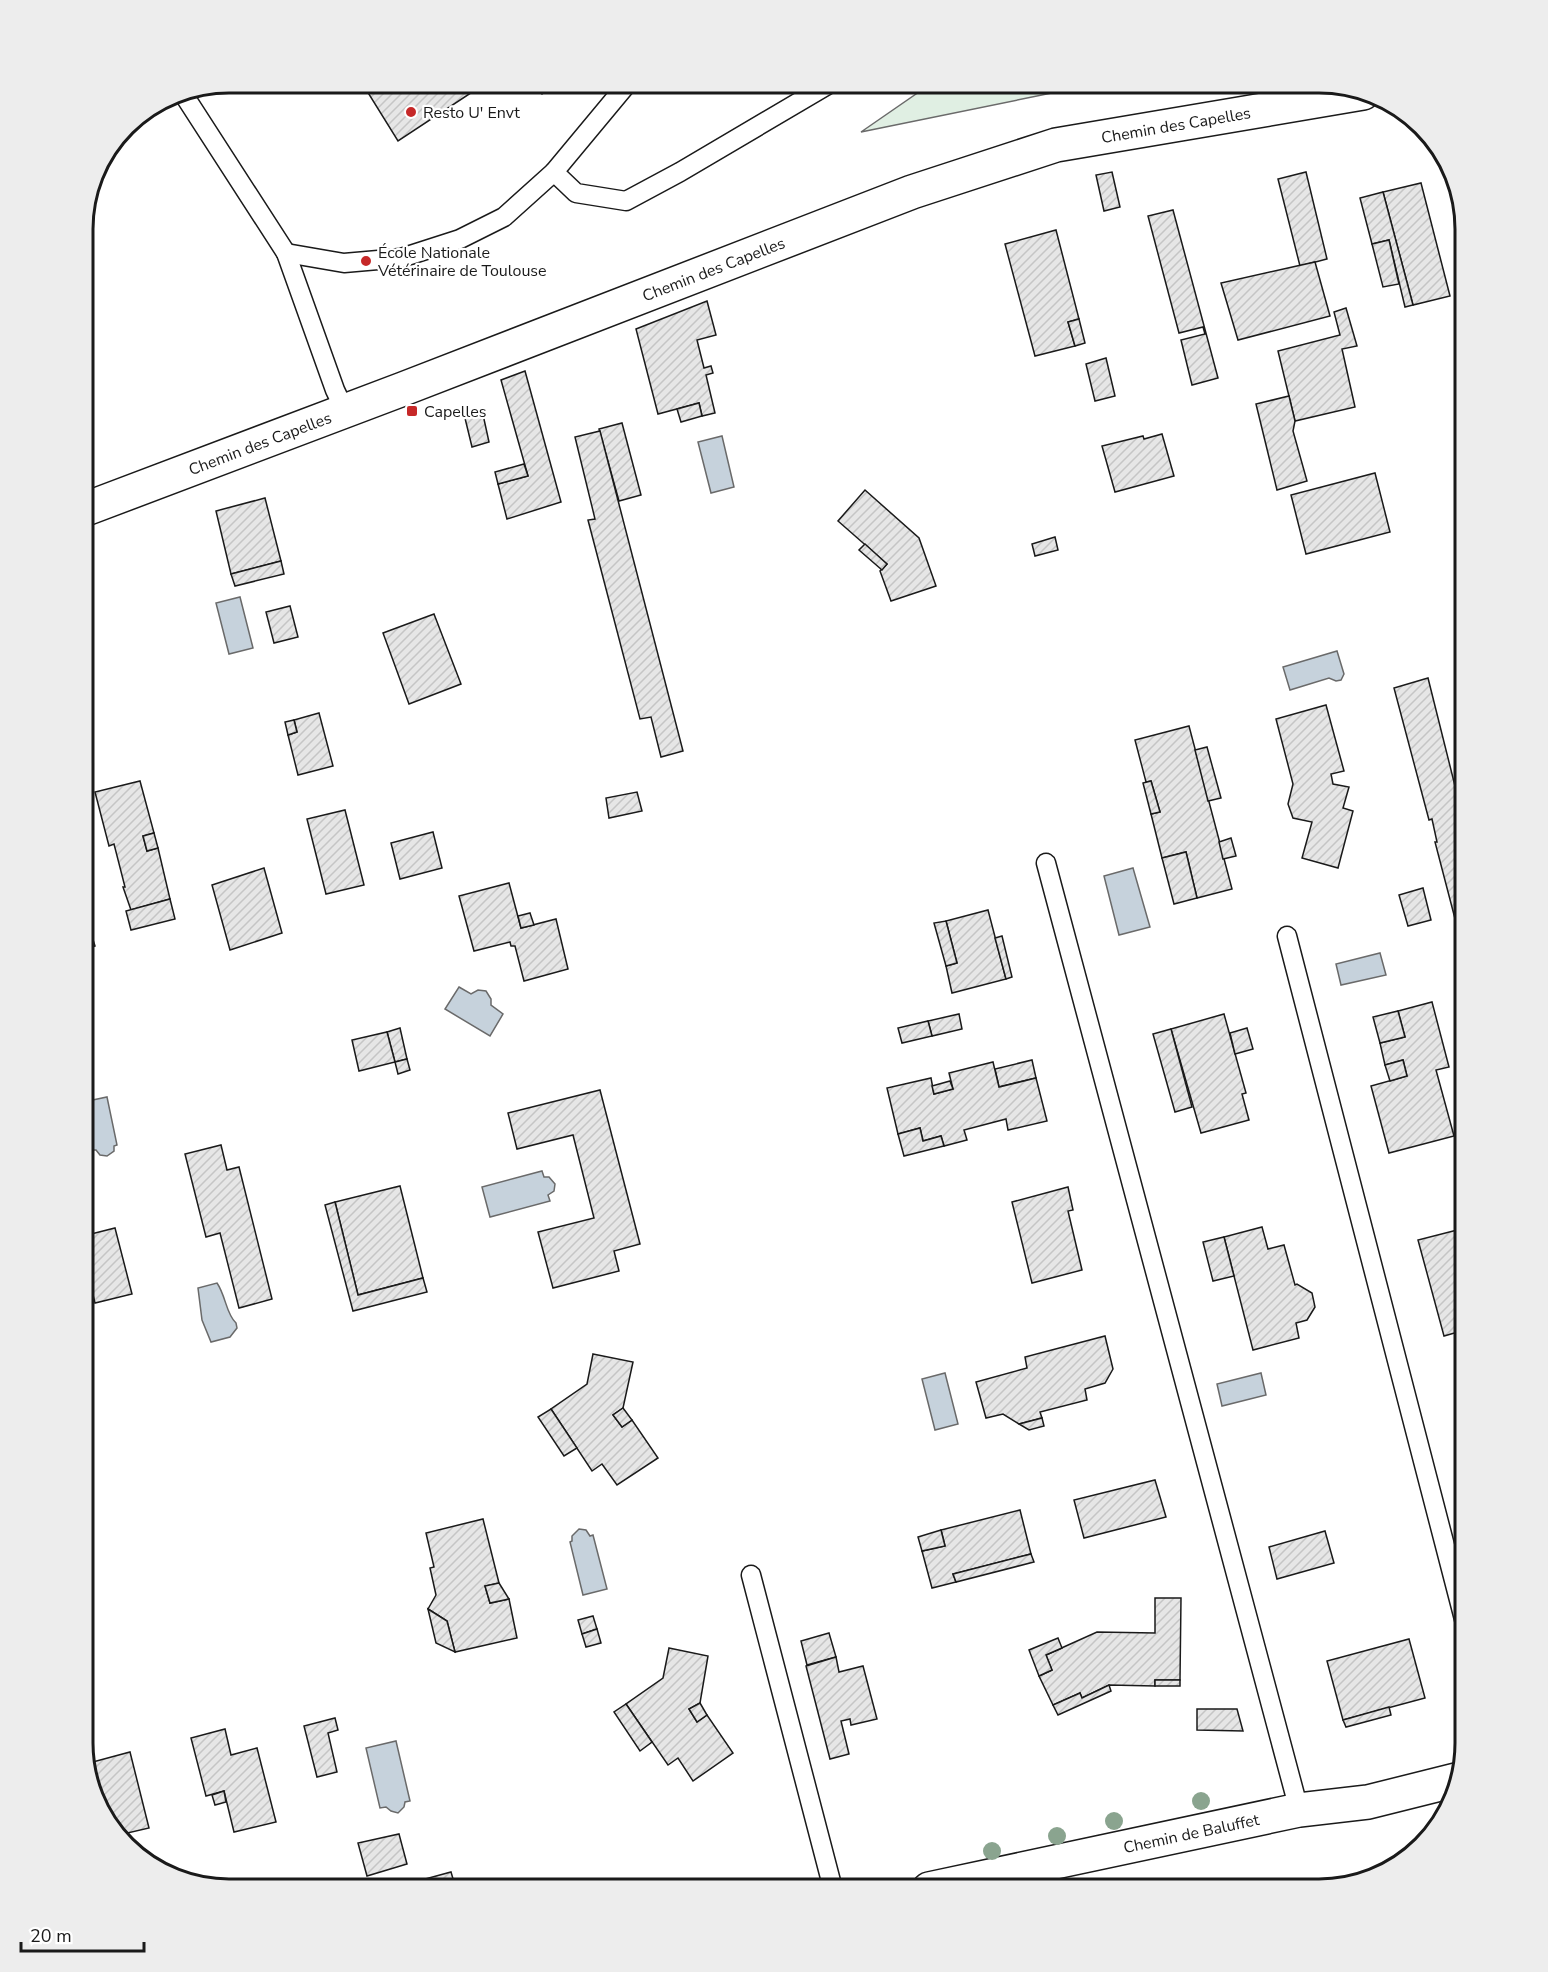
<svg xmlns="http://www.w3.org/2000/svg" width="1548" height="1972" font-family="'Nunito Sans',sans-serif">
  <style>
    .grass { fill: #e0efe3; stroke: #6a6a6a; stroke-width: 1.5 }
    .water { fill: #c6d2dc; stroke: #6a6a6a; stroke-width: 1.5 }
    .building { fill: url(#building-hatch); stroke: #1a1a1a; stroke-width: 1.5 }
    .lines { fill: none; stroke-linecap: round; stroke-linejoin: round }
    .lane-casing { stroke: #1a1a1a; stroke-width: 21 }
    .street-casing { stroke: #1a1a1a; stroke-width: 36 }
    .lane { stroke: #fff; stroke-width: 18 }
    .street { stroke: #fff; stroke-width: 33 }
    .tree { fill: #8aa48f }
    .poi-dot { fill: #c62828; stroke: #fff; stroke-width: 2 }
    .labels { text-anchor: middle; stroke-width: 4.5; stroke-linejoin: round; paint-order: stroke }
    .poi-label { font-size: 16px; fill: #1a1a1a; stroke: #fff; text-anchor: start }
    .street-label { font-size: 16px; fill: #1a1a1a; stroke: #fff }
    .rim { fill: none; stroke: #1a1a1a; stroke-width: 3 }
  </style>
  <defs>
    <pattern id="building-hatch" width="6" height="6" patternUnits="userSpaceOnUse" patternTransform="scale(1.5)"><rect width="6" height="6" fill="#e6e6e6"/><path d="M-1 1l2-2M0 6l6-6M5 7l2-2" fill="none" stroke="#c5c5c5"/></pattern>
  </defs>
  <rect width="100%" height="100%" fill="#fff"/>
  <path class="grass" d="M932,83H1101L861,132Z"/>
  <g class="water">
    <path d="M722,436L734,487L711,493L698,442Z"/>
    <path d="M240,597L253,648L229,654L216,603Z"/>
    <path d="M1337,651L1344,674L1341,680L1336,681L1329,678L1290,690L1283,667Z"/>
    <path d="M1133,868L1150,927L1119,935L1104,876Z"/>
    <path d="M1380,953L1386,975L1341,985L1336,964Z"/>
    <path d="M459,987L471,994L478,990L486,991L491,999V1005L503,1014L490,1036L445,1009Z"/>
    <path d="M107,1097L117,1145L114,1146V1151L107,1156L100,1155L96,1150H93L83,1102Z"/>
    <path d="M542,1171L544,1177H549L555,1184L554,1191L548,1195L550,1201L490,1217L482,1187Z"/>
    <path d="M217,1283C226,1296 226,1314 236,1323L237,1328L230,1337L211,1342L202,1320L198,1288Z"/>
    <path d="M945,1373L958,1424L935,1430L922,1379Z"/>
    <path d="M1261,1373L1266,1395L1222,1406L1217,1384Z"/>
    <path d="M579,1529L586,1530L590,1536L593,1535L607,1589L583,1595L570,1542L572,1541V1536Z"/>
    <path d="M396,1741L410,1801L405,1802L404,1807L398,1813L391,1811L386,1807L380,1808L366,1748Z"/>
  </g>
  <g class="building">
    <path d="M362,83H486L398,141Z"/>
    <path d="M535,83H559L542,94Z"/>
    <path d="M1112,172L1120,207L1104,211L1096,175Z"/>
    <path d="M1306,172L1327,259L1300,266L1278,179Z"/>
    <path d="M1421,183L1450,296L1413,305L1383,192Z"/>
    <path d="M1383,192L1413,305L1405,307L1389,240L1372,244L1360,198Z"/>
    <path d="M1173,210L1218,378L1192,385L1181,340L1205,334L1203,327L1179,333L1148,216Z"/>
    <path d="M1056,230L1079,319L1068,322L1075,346L1035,356L1005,244Z"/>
    <path d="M1389,240L1399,284L1383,287L1372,244Z"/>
    <path d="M1315,262L1330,316L1238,340L1221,283Z"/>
    <path d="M707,301L716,335L697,340L704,368L711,366L713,373L706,375L715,413L702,416L699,403L658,414L636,329Z"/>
    <path d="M1346,308L1357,346L1342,349L1355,407L1295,421L1278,351L1340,335L1334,312Z"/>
    <path d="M1079,319L1085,343L1075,346L1068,322Z"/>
    <path d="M1106,358L1115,396L1095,401L1086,364Z"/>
    <path d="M525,371L561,502L507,519L498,484L528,476L501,380Z"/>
    <path d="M1289,396L1295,421L1293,431L1307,481L1277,490L1256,404Z"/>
    <path d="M699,403L702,416L681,422L677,409Z"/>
    <path d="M482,410L489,442L472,447L464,414Z"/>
    <path d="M622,423L641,495L619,501L599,429Z"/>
    <path d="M600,431L683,751L661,757L651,717L640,719L588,520L595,519L575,437Z"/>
    <path d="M1162,434L1174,476L1115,492L1102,446L1143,436L1144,439Z"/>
    <path d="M524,464L528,476L498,484L495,472Z"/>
    <path d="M1375,473L1390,532L1306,554L1291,495Z"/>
    <path d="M865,490L919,538L936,586L891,601L880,571L887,564L838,521Z"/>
    <path d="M265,498L281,561L231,574L216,511Z"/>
    <path d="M1055,537L1058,550L1035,556L1032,544Z"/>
    <path d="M865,544L887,564L882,570L859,550Z"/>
    <path d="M281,561L284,574L235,586L231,574Z"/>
    <path d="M290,606L298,637L274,643L266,612Z"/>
    <path d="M434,614L461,684L409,704L383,633Z"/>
    <path d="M1428,678L1465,826V957L1435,842H1437L1432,819L1429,820L1394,688Z"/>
    <path d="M1326,705L1344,771L1331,774L1333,784L1349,787L1343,808L1353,811L1338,868L1302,858L1312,822L1293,818L1288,804L1293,784L1276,719Z"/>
    <path d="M319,713L333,766L298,775L288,735L297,732L294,720Z"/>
    <path d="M294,720L297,732L288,735L285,722Z"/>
    <path d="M1189,726L1232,889L1197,898L1186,852L1162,858L1151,814L1160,812L1151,781L1146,782L1135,740Z"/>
    <path d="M1207,747L1221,798L1208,801L1195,750Z"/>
    <path d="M140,781L154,833L143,836L147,851L158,848L170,899L131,910L123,887H125L114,844L109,846L95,792Z"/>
    <path d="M1151,781L1160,812L1151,814L1143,783Z"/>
    <path d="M637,792L642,811L609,818L606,798Z"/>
    <path d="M345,810L364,885L326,894L307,819Z"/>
    <path d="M433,832L442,868L400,879L391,843Z"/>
    <path d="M154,833L158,848L147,851L143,836Z"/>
    <path d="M1231,838L1236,856L1223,859L1219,842Z"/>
    <path d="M1186,852L1197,898L1174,904L1162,858Z"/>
    <path d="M264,868L282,933L230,950L212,885Z"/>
    <path d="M509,883L521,928L556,919L568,969L524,981L515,946H511L510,942L474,951L459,896Z"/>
    <path d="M1423,888L1431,920L1408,926L1399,895Z"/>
    <path d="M170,899L175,919L131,930L126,911Z"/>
    <path d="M988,910L1006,979L952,993L946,966L957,963L946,921Z"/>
    <path d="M530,913L534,925L521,928L518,916Z"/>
    <path d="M85,914L95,946L83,950V915Z"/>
    <path d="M946,921L957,963L946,966L934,923Z"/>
    <path d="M1002,936L1012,977L1006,979L995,938Z"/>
    <path d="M1432,1002L1449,1067L1436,1070L1454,1136L1389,1153L1371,1086L1407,1076L1403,1060L1385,1065L1380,1043L1405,1037L1398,1011Z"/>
    <path d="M1398,1011L1405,1037L1380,1043L1373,1017Z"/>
    <path d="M959,1014L962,1029L932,1036L928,1021Z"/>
    <path d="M1224,1014L1246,1093L1242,1094L1249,1120L1201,1133L1171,1029Z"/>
    <path d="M928,1021L932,1036L902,1043L898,1028Z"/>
    <path d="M400,1028L407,1059L395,1062L387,1032Z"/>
    <path d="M1247,1028L1253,1049L1235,1054L1230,1033Z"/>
    <path d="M1171,1029L1192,1107L1175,1112L1153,1034Z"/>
    <path d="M387,1032L395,1062L359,1071L352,1040Z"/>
    <path d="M407,1059L410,1070L398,1074L395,1062Z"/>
    <path d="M1032,1060L1036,1078L999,1087L995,1069Z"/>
    <path d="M1403,1060L1407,1076L1390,1081L1385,1065Z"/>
    <path d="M993,1062L999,1087L1036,1078L1047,1121L1008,1130L1006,1119L964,1130L967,1140L944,1146L941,1136L923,1141L920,1128L898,1134L887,1088L931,1078L934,1094L953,1089L949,1073Z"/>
    <path d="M950,1081L953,1089L934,1094L932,1086Z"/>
    <path d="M600,1090L640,1244L614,1251L619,1271L553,1288L538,1232L594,1218L573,1135L517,1149L508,1113Z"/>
    <path d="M920,1128L923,1141L941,1136L944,1146L904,1156L898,1134Z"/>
    <path d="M221,1145L227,1170L239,1167L272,1299L239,1308L220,1233L206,1237L185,1154Z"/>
    <path d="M400,1186L423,1278L358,1295L335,1202Z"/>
    <path d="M1068,1187L1073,1210L1068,1211L1082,1270L1032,1283L1012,1202Z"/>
    <path d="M335,1202L358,1295L423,1278L427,1292L353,1311L325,1205Z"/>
    <path d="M1262,1227L1268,1249L1284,1245L1295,1285L1297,1284L1312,1293L1315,1307L1307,1320L1296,1323L1299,1338L1253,1350L1224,1237Z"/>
    <path d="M115,1228L132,1294L95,1303L93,1295L83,1298V1236Z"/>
    <path d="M1465,1228V1330L1444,1336L1418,1240Z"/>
    <path d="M1224,1237L1234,1276L1213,1281L1203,1242Z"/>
    <path d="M1105,1336L1113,1369L1105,1383L1085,1389L1087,1400L1040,1412L1042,1418L1019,1424L1003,1414L986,1418L976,1382L1027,1368L1025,1357Z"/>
    <path d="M593,1354L633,1362L623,1408L613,1415L622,1427L632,1420L658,1458L617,1485L602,1464L592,1471L551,1409L587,1384Z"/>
    <path d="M623,1408L632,1420L622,1427L613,1415Z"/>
    <path d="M551,1409L577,1448L564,1456L538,1417Z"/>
    <path d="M1042,1418L1044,1426L1029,1430L1019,1424Z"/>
    <path d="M1155,1480L1166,1517L1084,1538L1074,1500Z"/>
    <path d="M1020,1510L1031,1554L953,1574L956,1582L932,1588L922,1551L945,1546L941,1530Z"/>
    <path d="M483,1519L499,1583L485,1586L490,1603L509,1599L517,1638L455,1652L447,1621L428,1609L436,1595L430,1568L434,1567L426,1533Z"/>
    <path d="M941,1530L945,1546L922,1551L918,1537Z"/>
    <path d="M1325,1531L1334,1563L1277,1579L1269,1547Z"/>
    <path d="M1031,1554L1034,1562L956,1582L953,1574Z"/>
    <path d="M499,1583L509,1599L490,1603L485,1586Z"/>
    <path d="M1155,1598H1181L1180,1680H1155V1686L1109,1685L1082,1698L1080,1693L1053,1705L1039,1676L1052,1670L1046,1655L1097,1632L1155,1633Z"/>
    <path d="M428,1609L447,1621L455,1652L436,1643Z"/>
    <path d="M593,1616L597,1629L582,1634L578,1620Z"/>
    <path d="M597,1629L601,1643L586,1647L582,1634Z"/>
    <path d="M829,1633L836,1657L807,1665L801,1641Z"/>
    <path d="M1058,1638L1062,1648L1046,1655L1052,1670L1039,1676L1029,1650Z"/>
    <path d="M1409,1639L1425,1698L1343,1720L1327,1661Z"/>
    <path d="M669,1648L708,1656L700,1703L689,1709L697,1722L707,1715L733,1753L693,1781L678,1758L668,1765L626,1704L663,1678Z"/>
    <path d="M836,1657L839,1672L863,1666L877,1719L851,1725L850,1719L841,1721L849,1754L830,1759L806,1666Z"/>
    <rect x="1155" y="1680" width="25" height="6"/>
    <path d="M1109,1685L1111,1691L1058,1715L1053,1705L1080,1693L1082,1698Z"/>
    <path d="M700,1703L707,1715L697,1722L689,1709Z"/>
    <path d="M626,1704L652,1742L640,1751L614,1712Z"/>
    <path d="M1389,1707L1391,1715L1346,1727L1343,1720Z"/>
    <path d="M1197,1709H1237L1243,1731L1197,1730Z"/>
    <path d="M335,1718L338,1730L328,1733L337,1772L317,1777L304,1726Z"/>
    <path d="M225,1729L231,1755L257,1748L276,1822L234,1832L224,1791L206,1796L191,1738Z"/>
    <path d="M130,1752L149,1828L119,1835L107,1824L89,1763Z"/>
    <path d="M224,1791L226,1802L215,1805L212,1795Z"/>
    <path d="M399,1834L407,1864L367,1876L358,1843Z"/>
    <path d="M451,1872L456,1889H409L426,1885L425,1879Z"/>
  </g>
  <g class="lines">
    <g class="lane-casing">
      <g id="lane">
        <path d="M182,92L286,253L335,390L345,411"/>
        <path d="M554,172L576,193L626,201L680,172L831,83"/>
        <path d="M286,253L344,263L401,258L460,239L504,217L554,172L628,83"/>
        <path d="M1046,863L1299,1810"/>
        <path d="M1287,936L1465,1623"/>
        <path d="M751,1575L833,1889"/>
      </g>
    </g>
    <g class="street-casing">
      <g id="street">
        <path id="s1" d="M83,510L403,389L912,192L1056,145L1363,93"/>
        <path id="s2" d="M929,1889L1299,1810L1368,1802L1456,1780"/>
      </g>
    </g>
    <use href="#lane" class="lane"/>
    <use href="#street" class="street"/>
  </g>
  <g class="tree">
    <circle cx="1201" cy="1801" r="9"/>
    <circle cx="1114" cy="1821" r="9"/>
    <circle cx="1057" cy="1836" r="9"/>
    <circle cx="992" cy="1851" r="9"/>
  </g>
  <g class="poi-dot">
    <circle cx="411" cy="112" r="6"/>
    <circle cx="366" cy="261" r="6"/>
    <rect x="406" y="405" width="12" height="12" rx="3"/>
  </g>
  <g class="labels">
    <g class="poi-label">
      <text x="423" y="118">Resto U' Envt</text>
      <text x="378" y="258">École Nationale<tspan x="378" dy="18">Vétérinaire de Toulouse</tspan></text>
      <text x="424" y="417">Capelles</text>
    </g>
    <g class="street-label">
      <text dy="6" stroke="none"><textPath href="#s1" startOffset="1161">Chemin des Capelles</textPath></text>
      <text dy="6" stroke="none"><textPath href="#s1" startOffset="675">Chemin des Capelles</textPath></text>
      <text dy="6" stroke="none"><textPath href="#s1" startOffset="189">Chemin des Capelles</textPath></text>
      <text dy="6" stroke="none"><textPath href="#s2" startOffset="268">Chemin de Baluffet</textPath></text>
    </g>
  </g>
  <path d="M0 0H1548V1972H0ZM229 93H1319A136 136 0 0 1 1455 229V1743A136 136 0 0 1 1319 1879H229A136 136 0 0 1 93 1743V229A136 136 0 0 1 229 93Z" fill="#ededed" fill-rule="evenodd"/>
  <path class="rim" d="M229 93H1319A136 136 0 0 1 1455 229V1743A136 136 0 0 1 1319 1879H229A136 136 0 0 1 93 1743V229A136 136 0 0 1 229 93Z"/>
  <path d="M21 1942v9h123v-9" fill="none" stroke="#1a1a1a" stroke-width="3"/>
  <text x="30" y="1942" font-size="18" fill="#1a1a1a" stroke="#ffffff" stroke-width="4.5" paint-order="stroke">20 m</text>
</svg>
